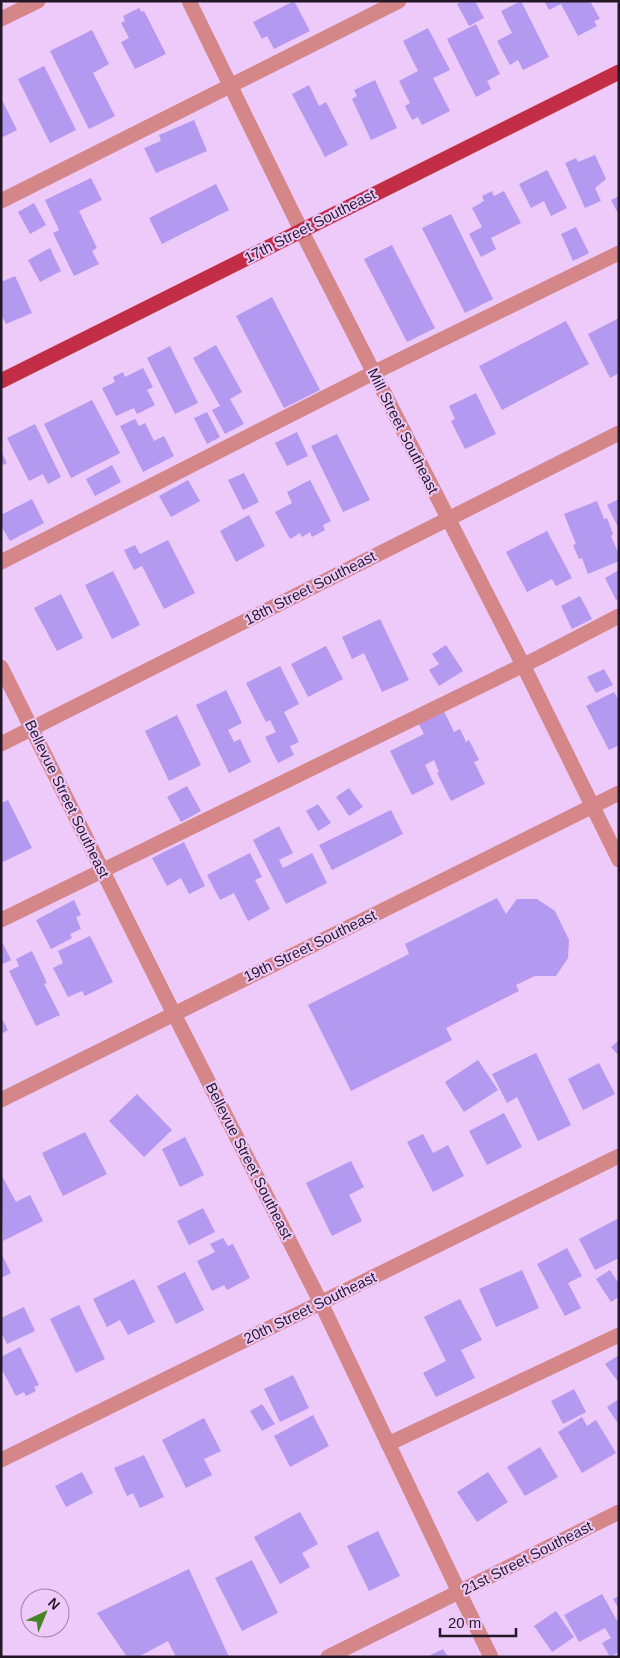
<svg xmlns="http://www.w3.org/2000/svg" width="620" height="1658" font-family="Arial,sans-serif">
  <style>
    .building { fill: #b399f0 }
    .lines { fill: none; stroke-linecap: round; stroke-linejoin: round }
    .minor { stroke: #d58689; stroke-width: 15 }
    .major { stroke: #c32d46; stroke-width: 15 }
    .labels { text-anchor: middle; stroke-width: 4; stroke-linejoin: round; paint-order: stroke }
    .street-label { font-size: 15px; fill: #241728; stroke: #edcafa }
  </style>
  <rect width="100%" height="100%" fill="#edcafa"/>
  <g class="building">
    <path d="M294,1L310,31L274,49L267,36L262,39L253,22Z"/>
    <path d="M463,1H475L484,18L469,26L457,4Z"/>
    <path d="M521,1L549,57L523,70L518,60L510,65L497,41L512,33L501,11Z"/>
    <path d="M544,1H590L600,19L594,21L597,26L578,36L561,4L549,10Z"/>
    <path d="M139,8L142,12L144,11L166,54L135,69L121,42L129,38L121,23L125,21L123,16Z"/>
    <path d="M476,24L500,74L487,81L491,89L476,97L447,39Z"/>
    <path d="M428,28L450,70L433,78L450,111L422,125L418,117L412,120L405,106L410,103L399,81L418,71L403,41Z"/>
    <path d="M92,30L109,64L93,73L115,116L89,129L50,51Z"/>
    <path d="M44,66L76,130L50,143L18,79Z"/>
    <path d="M375,80L397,128L371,140L352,99L357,96L354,90Z"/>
    <path d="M309,85L319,106L326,102L348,145L325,157L292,94Z"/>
    <path d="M1,98L17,130L1,138Z"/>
    <path d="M194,120L207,151L156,173L144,148L161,141L159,135Z"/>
    <path d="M595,155L606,179L595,188L601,201L585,208L565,163L576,158L578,162Z"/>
    <path d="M547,170L567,208L551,216L544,201L531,208L519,184Z"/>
    <path d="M91,178L102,200L79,211L97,248L92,251L99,264L74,276L53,233L59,230L45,200Z"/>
    <path d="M216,184L229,210L162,244L149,218Z"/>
    <path d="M492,191L494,196L504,191L521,223L491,238L496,249L481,257L469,234L482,227L472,208L484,201L482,196Z"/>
    <path d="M619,196V215L611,200Z"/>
    <path d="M34,203L46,225L30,234L18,212Z"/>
    <path d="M451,214L493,299L465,313L422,228Z"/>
    <path d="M576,227L589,253L573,261L561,234Z"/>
    <path d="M392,245L435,328L407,342L364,259Z"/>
    <path d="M50,248L61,271L40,282L28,260Z"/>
    <path d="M15,276L32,313L6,324L1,314V282Z"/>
    <path d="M272,297L320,390L284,408L236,316Z"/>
    <path d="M619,318V373L610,378L588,334Z"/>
    <path d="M566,321L589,364L502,410L479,366Z"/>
    <path d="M216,345L242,392L230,399L244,424L225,434L212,410L220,406L193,358Z"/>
    <path d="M170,346L198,403L175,414L147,358Z"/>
    <path d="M143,368L153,387L147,390L155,405L137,414L134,408L116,416L102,388L115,382L113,377L123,372L125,377Z"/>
    <path d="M476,393L496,434L465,449L451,421L455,419L449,406Z"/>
    <path d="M92,400L120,453L71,478L44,424Z"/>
    <path d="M207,412L220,437L207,444L194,418Z"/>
    <path d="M135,419L139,426L145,423L154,441L164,436L174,456L143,472L120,426Z"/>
    <path d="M35,424L61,477L48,484L43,474L29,481L7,438Z"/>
    <path d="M297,432L308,456L287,466L275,443Z"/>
    <path d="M337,434L370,500L343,512L311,446Z"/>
    <path d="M1,451L7,463L1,466Z"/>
    <path d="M112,465L121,482L95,496L86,479Z"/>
    <path d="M244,473L259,502L243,510L228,480Z"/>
    <path d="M188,480L200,501L171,517L159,496Z"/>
    <path d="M310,480L331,521L323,525L325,530L312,537L310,532L302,537L300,533L290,539L275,512L292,503L287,492Z"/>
    <path d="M32,499L44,523L10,541L1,526V515Z"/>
    <path d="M619,499V529L607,505Z"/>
    <path d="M597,501L604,519L607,518L613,534L611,536L619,555V561L588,574L582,558L579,559L573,545L576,544L564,514Z"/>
    <path d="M249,515L265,546L236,562L220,531Z"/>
    <path d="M547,531L572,578L556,586L552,579L527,592L506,552Z"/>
    <path d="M168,540L195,593L164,609L142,566L134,570L124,550L135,545L140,554Z"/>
    <path d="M619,570V599L616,600L605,578Z"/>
    <path d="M113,571L140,625L112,639L85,585Z"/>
    <path d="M61,594L83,638L57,651L34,608Z"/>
    <path d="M580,596L592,619L572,629L561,606Z"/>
    <path d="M380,619L409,680L382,692L364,653L352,659L342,637Z"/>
    <path d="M446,645L463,671L439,686L429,670L439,664L432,654Z"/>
    <path d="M326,646L343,679L308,697L291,664Z"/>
    <path d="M280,666L299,704L284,712L299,742L290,746L294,755L278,763L265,737L276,732L270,720L266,722L246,683Z"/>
    <path d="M604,669L613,685L596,693L587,677Z"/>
    <path d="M226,690L242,723L228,730L234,742L240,739L251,762L229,773L196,705Z"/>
    <path d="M614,692L619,701V745L609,750L586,706Z"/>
    <path d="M444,711L454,732L460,729L466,742L469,740L479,760L474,762L485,784L451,801L437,773L439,772L434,760L425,765L434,784L412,795L390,751L424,734L419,724Z"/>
    <path d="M177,715L201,765L169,781L145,731Z"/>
    <path d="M187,786L201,811L181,822L167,797Z"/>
    <path d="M349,788L363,807L349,816L336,797Z"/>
    <path d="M8,800L32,848L1,863V803Z"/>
    <path d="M318,804L331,823L318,831L306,811Z"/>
    <path d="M391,810L403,834L332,870L319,845Z"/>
    <path d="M279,826L293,853L279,860L283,868L312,853L327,883L286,904L253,840Z"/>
    <path d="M184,842L205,886L189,894L181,878L167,886L152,858Z"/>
    <path d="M250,853L262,877L255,880L270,909L248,921L234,893L220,900L207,875Z"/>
    <path d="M497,898L506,914L517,899H537L555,911L569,940L568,958L556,976H535L516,985L519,991L446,1028L452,1040L351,1091L308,1005L409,954L405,944Z"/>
    <path d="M74,900L81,915L76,917L81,929L70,934L72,938L51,949L36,920Z"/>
    <path d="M90,936L113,982L85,996L82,991L68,997L53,968L63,963L58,951Z"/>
    <path d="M1,940L11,960L1,965Z"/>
    <path d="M32,951L47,983L44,984L60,1015L36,1026L9,971L19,966L16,959Z"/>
    <path d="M1,1017L8,1030L1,1034Z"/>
    <path d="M619,1040V1056L611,1047Z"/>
    <path d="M536,1053L571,1125L538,1141L517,1097L507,1103L492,1074Z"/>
    <path d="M478,1060L498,1090L464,1112L445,1082Z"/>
    <path d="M599,1063L615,1094L583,1110L568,1079Z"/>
    <path d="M137,1094L172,1130L144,1157L109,1121Z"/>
    <path d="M504,1113L522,1147L487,1165L469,1131Z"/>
    <path d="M85,1132L107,1174L63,1196L42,1153Z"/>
    <path d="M423,1134L433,1153L448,1145L464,1176L433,1192L407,1142Z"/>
    <path d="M185,1137L204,1175L180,1187L162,1149Z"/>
    <path d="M351,1161L364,1187L349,1195L362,1221L332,1236L306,1183Z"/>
    <path d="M1,1174L16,1202L30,1195L43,1221L3,1241Z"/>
    <path d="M203,1208L215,1232L189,1245L177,1221Z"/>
    <path d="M619,1218V1258L595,1270L579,1239Z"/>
    <path d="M223,1238L228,1246L233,1244L250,1278L227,1290L224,1285L212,1291L197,1261L215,1252L210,1244Z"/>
    <path d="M567,1248L582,1276L568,1283L581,1308L565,1316L537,1264Z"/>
    <path d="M1,1253L11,1273L1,1278Z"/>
    <path d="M522,1270L539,1308L496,1327L479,1289Z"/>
    <path d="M610,1270L619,1284V1297L611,1302L596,1279Z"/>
    <path d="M185,1272L204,1310L176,1324L157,1286Z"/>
    <path d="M134,1279L155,1322L128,1335L120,1320L107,1327L93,1299Z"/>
    <path d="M460,1299L482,1340L461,1350L475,1378L436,1397L423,1373L446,1361L424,1317Z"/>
    <path d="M79,1305L105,1359L76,1373L50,1319Z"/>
    <path d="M24,1307L35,1331L7,1344L1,1332V1318Z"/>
    <path d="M20,1347L39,1385L34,1387L36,1391L26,1396L24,1392L16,1396L1,1368V1357Z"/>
    <path d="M619,1355V1383L605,1364Z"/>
    <path d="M293,1375L309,1408L280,1422L264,1389Z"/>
    <path d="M574,1389L586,1412L563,1424L551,1401Z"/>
    <path d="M619,1399V1425L607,1407Z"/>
    <path d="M262,1404L275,1424L262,1431L250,1411Z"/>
    <path d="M313,1415L329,1446L290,1467L274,1436Z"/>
    <path d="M582,1417L587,1426L596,1420L616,1453L582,1473L558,1432Z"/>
    <path d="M204,1418L221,1451L204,1459L212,1475L186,1488L162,1440Z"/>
    <path d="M540,1447L558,1477L525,1496L507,1467Z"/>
    <path d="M144,1455L164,1497L140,1508L133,1493L127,1496L114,1468Z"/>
    <path d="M82,1472L93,1493L66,1507L55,1486Z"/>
    <path d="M488,1472L508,1502L477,1522L457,1492Z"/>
    <path d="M300,1512L318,1544L302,1553L310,1567L280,1584L254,1537Z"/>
    <path d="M378,1531L400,1576L369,1591L347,1546Z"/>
    <path d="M252,1560L278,1613L242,1631L215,1578Z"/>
    <path d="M189,1569L229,1657H176L168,1641L138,1657H127L97,1613Z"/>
    <path d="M602,1594L619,1624V1652L610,1657L602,1643L611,1638L605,1628L579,1642L564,1615Z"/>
    <path d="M619,1596V1609L613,1599Z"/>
    <path d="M556,1611L574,1637L552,1652L534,1626Z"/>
    <path d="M443,1649L448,1657H427Z"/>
  </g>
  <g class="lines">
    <g class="minor">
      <path d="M189,1L301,230L523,665L619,860"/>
      <path d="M1,19L38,1"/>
      <path d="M1,201L399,1"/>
      <path d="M1,562L373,373L619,253"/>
      <path d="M1,667L174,1014L321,1303L459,1592L491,1657"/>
      <path d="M1,744L619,433"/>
      <path d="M1,920L540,657L619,616"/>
      <path d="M1,1100L619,793"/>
      <path d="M388,1444L619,1335"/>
      <path d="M1,1460L619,1156"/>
      <path d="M328,1657L619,1512"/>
    </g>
    <path class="major" d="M1,381L619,72"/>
  </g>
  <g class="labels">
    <g class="street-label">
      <text transform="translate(310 226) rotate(-27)" y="5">17th Street Southeast</text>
      <text transform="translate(403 431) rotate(63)" y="5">Mill Street Southeast</text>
      <text transform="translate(310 588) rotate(-27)" y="5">18th Street Southeast</text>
      <text transform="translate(67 799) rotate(64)" y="5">Bellevue Street Southeast</text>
      <text transform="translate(310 946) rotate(-26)" y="5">19th Street Southeast</text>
      <text transform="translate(249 1161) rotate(63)" y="5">Bellevue Street Southeast</text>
      <text transform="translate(310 1308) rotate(-26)" y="5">20th Street Southeast</text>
      <text transform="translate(527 1558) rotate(-27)" y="5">21st Street Southeast</text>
    </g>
  </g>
  <rect width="620" height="1658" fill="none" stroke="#241728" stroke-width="5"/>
  <g transform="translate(45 1613) rotate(44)"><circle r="24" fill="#edcafa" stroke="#9d82a6"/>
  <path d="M0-4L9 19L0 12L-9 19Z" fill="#458526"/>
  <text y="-8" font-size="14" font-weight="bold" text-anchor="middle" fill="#241728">N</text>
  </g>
  <path d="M440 1628v8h76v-8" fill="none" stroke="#241728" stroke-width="2.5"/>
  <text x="448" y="1628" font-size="15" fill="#241728" stroke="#edcafa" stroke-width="4" paint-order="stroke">20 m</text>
</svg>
